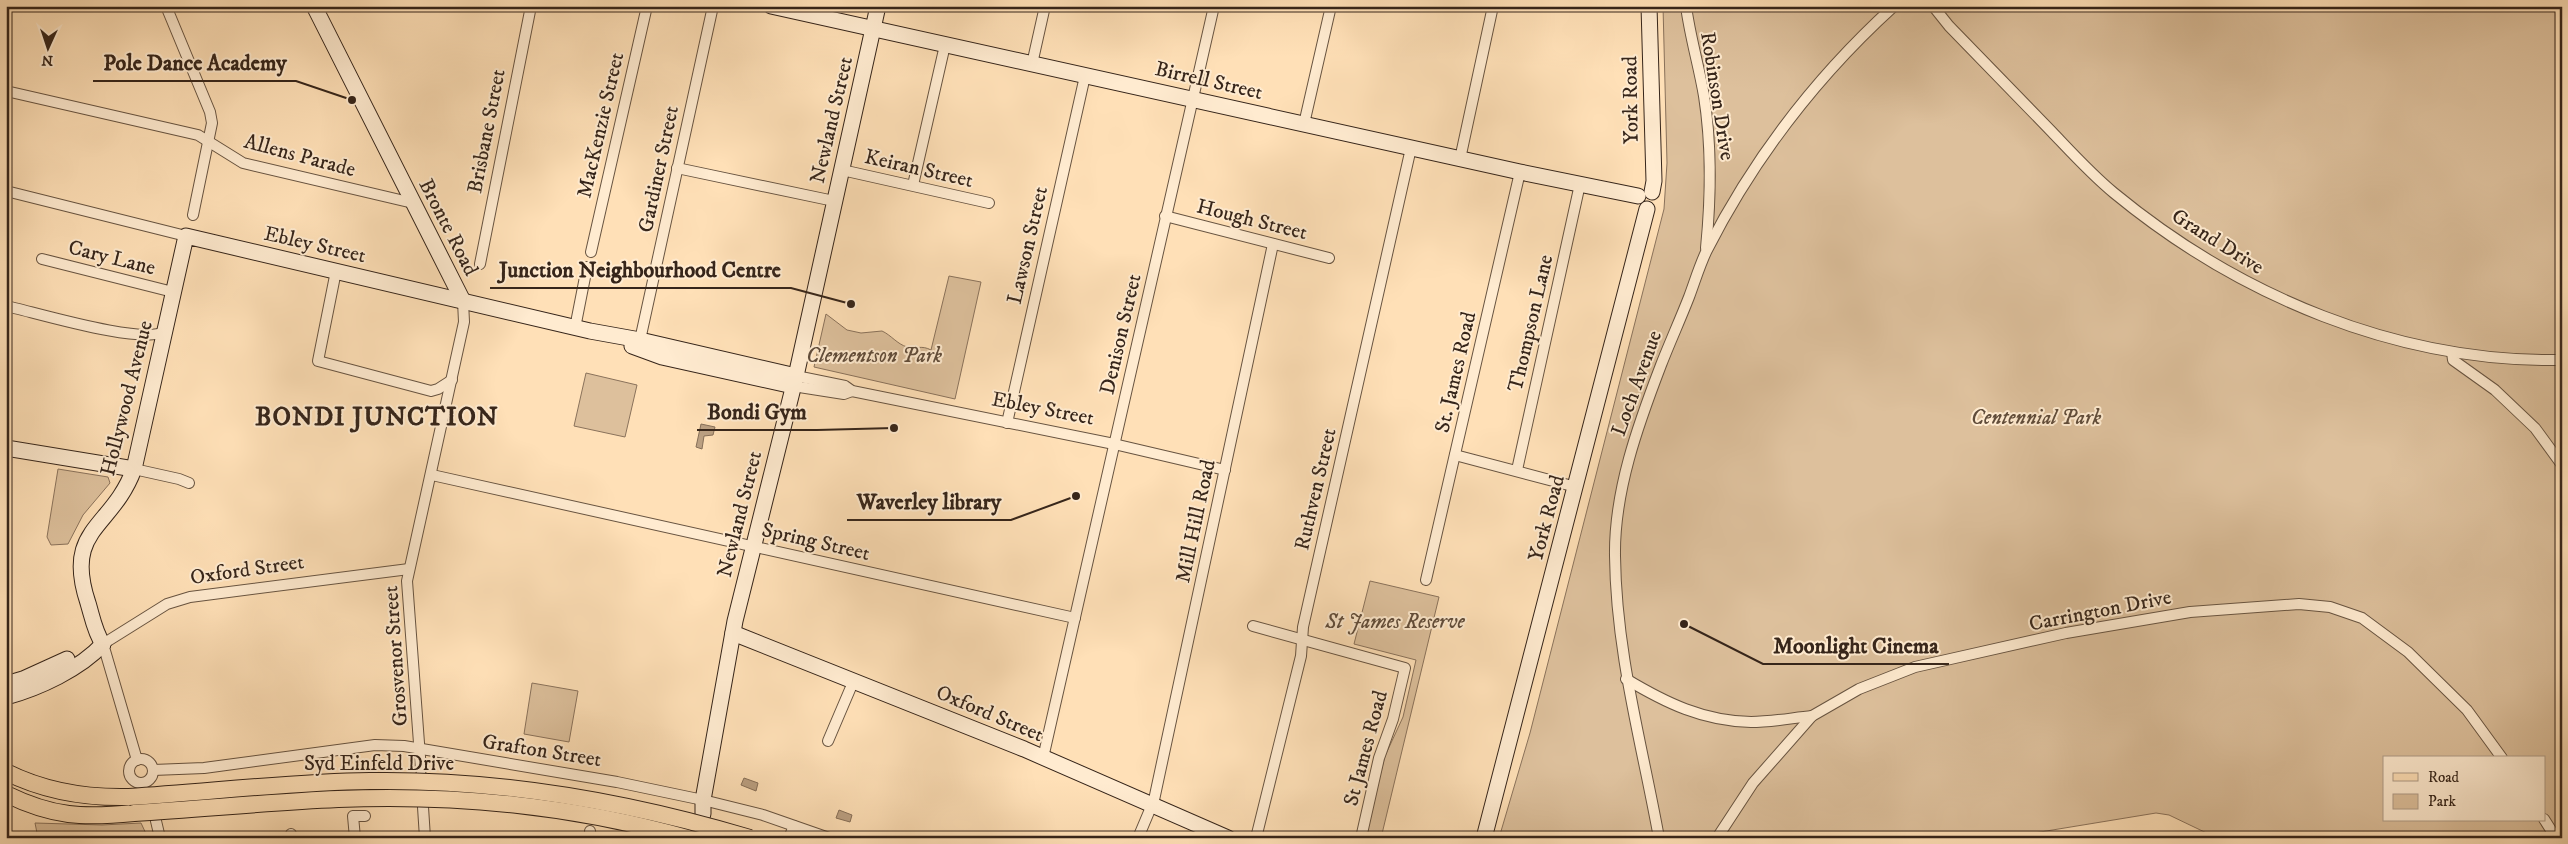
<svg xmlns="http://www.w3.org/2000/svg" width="2568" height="844" font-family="'IM FELL DW Pica',serif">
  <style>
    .green { fill: #ddc09c; stroke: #8a725b; fill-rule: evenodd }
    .water { fill: #bba082; stroke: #866f58 }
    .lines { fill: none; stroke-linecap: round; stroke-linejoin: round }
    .street-tunnel { stroke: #d7bb98; stroke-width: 10; stroke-dasharray: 10 5; stroke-linecap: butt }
    .secondary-tunnel { stroke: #d7bb98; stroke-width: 15; stroke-dasharray: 15 8; stroke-linecap: butt }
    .street-casing { stroke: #685441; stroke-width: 12 }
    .secondary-casing { stroke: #36251a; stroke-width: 17 }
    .primary-casing { stroke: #36251a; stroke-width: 18 }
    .street { stroke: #ffebd0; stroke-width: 10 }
    .secondary { stroke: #ffebd0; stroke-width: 15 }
    .primary { stroke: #ffe0b7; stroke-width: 16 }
    .primary-bridge-casing { stroke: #36251a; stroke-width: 18; stroke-linecap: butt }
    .primary-bridge { stroke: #ffe0b7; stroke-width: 16 }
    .labels { text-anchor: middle; stroke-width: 4; stroke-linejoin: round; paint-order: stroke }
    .street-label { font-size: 21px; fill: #36251a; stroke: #ffebd0 }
    .park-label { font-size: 21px; font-style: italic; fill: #604c3a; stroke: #ffebd0 }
    .district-label { font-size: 26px; font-weight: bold; letter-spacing: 1px; fill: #36251a; stroke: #ffebd0 }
    .leader { fill: none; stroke: #36251a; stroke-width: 2 }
    .callout-dot { fill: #36251a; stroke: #ffebd0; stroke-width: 2 }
    .callout-label { font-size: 22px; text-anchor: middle; font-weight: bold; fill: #36251a; stroke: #ffebd0; stroke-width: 4; stroke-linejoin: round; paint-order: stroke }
  </style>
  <rect width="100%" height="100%" fill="#ffe0b7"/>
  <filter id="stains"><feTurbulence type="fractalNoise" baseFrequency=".004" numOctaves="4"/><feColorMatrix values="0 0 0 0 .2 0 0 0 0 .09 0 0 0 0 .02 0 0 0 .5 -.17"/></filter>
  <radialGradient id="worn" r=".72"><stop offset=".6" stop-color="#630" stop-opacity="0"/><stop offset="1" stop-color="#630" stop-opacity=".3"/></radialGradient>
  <g class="green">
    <path d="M1663,6H2562V838H2217L2169,815L2156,813L2022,835L2015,838H1499L1530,733L1664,209L1667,163ZM2384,758H2544V820H2384Z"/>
    <path d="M949,276L981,282L955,399L814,367L826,314L847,330L861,333L882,331C891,335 897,344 907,347C916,349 922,345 931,350Z"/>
    <path d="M586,373L637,385L625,437L574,426Z"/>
    <path d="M58,469L108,477L110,483L83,515L68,544L51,545L47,537Z"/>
    <path d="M1370,581L1439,597L1381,838H1364L1385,756L1403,717L1416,660L1354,644Z"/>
    <path d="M532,683L578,691L569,742L524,734Z"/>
    <path d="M35,823L102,825L141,823L148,838H38Z"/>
  </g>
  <g class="water">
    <path d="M701,424L715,427L713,435L704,436L702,449L696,447Z"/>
    <path d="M744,778L758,783L756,791L741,785Z"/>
    <path d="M839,810L852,815L850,822L836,818Z"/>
  </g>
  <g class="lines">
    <path class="street-tunnel" d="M145,783L150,801"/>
    <path class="secondary-tunnel" d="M700,838L703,814"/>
    <g class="street-casing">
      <g id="street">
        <path d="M166,6L210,112L212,123L193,215"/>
        <path d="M1686,6C1690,37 1699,66 1704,96C1712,147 1711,197 1706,248"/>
        <path d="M1933,6L1949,26C1984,62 2018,97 2052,132C2072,153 2092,175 2114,193C2239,296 2398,363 2562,360"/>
        <path d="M1032,64L1045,6"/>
        <path d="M6,91L198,135L243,163L413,203"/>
        <path d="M1304,124L1331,6"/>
        <path d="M1460,159L1493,6"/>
        <path d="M677,168L834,201"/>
        <path d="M842,170L989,203"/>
        <path d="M913,185L945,45"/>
        <path d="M6,191L186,236"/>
        <path d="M1165,216L1329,258"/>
        <path d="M591,252L647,6"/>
        <path d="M42,259L173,292"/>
        <path d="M480,264L531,6"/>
        <path d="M336,271L318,361L431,391L438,389L452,380"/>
        <path d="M6,306C34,312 145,346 165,331"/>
        <path d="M575,328L587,267"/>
        <path d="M640,340L713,6"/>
        <path d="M2452,352L2453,360L2495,390L2535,428L2562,465"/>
        <path d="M796,376L845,386L852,391L1114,444L1225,470"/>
        <path d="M793,386L844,394L852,391"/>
        <path d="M1007,423L1085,76"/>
        <path d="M1455,455L1576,487"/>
        <path d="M134,469L179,479L189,483"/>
        <path d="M1517,470L1580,184"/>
        <path d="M432,475L1075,618"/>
        <path d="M1426,580L1520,172"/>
        <path d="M1253,626L1405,668L1393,719L1379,758L1361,838"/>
        <path d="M1626,679C1666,703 1703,721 1751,722C1771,722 1792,718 1812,716"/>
        <path d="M828,741L854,680"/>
        <path d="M1043,758L1214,6"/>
        <circle cx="141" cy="771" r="12"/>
        <path d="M137,760L103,644L167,604L190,597L409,569"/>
        <path d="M153,770L204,768L375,745L404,746L617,782L703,800L763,815L829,838"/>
        <path d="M421,770L407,581L464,322L463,301"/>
        <path d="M423,807L425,838"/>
        <path d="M2544,819L2556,838"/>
        <path d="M156,821L160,838"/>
        <path d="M590,831L591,838"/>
        <path d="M291,834V838"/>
        <path d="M355,838L353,816H365"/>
        <path d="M789,838L794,826"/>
        <path d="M1138,838L1154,800L1273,244"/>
        <path d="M1256,838L1301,656L1303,627L1411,148"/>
        <path d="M1659,838C1642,744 1616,653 1615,556C1614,491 1638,425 1661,365C1670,342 1680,320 1689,297C1695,281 1700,264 1707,250C1754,158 1818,75 1894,6"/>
        <path d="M1717,838L1753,783L1812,716L1859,689L1915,667L2066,633L2190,612L2299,604L2330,607L2362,618L2408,652L2467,710L2502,758"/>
      </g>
    </g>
    <g class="secondary-casing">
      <g id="secondary">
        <path d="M314,6L463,301"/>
        <path d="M771,6L1520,172L1638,196"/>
        <path d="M1649,6L1654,181L1652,192"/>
        <path d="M632,346L662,357L793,386"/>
        <path d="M6,448L134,469"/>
        <path d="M733,633L1024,749L1228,838"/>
        <path d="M103,644C95,633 92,616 88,603C63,528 112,529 134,469L186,236L590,331L640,340L796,376"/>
        <path d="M6,684L23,679L67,659"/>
        <path d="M6,697C39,688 80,669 103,644"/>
        <path d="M703,814V800L735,621L796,376L878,6"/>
        <path d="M1484,838L1647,209"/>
      </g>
    </g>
    <g class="primary-casing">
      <g id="primary">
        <path d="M6,772C44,791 87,798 129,797"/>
        <path d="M6,794C53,817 83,818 134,813"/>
      </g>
    </g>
    <use href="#street" class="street"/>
    <use href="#secondary" class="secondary"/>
    <use href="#primary" class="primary"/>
    <g class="primary-bridge-casing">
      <g id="primary-bridge">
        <path d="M129,797C210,792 290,782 370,781C500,779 626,801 750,838"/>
        <path d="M134,813C202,809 270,802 338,799C454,794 575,806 687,838"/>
      </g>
    </g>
    <use href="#primary-bridge" class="primary-bridge"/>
  </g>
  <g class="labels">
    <g class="street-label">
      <text transform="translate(1209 80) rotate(13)" y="7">Birrell Street</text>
      <text transform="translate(1718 96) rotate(81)" y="7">Robinson Drive</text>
      <text transform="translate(1630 100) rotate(-91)" y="7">York Road</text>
      <text transform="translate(831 120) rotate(-77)" y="7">Newland Street</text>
      <text transform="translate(600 125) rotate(-77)" y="7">MacKenzie Street</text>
      <text transform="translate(486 131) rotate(-79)" y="7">Brisbane Street</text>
      <text transform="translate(300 155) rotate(15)" y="7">Allens Parade</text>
      <text transform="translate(919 168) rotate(13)" y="7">Keiran Street</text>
      <text transform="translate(658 169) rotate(-78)" y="7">Gardiner Street</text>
      <text transform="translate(1252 219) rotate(14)" y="7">Hough Street</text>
      <text transform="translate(449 227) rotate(63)" y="7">Bronte Road</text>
      <text transform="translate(2218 241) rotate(32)" y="7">Grand Drive</text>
      <text transform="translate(315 244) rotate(13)" y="7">Ebley Street</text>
      <text transform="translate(1027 245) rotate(-77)" y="7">Lawson Street</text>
      <text transform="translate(112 257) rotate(14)" y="7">Cary Lane</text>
      <text transform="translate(1530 323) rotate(-77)" y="7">Thompson Lane</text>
      <text transform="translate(1120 334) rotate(-77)" y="7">Denison Street</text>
      <text transform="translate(1455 372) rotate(-77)" y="7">St. James Road</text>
      <text transform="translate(1636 383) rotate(-70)" y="7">Loch Avenue</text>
      <text transform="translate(126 398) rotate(-76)" y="7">Hollywood Avenue</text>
      <text transform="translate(1043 408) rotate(11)" y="7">Ebley Street</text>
      <text transform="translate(1315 489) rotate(-77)" y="7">Ruthven Street</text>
      <text transform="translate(739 514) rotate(-76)" y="7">Newland Street</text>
      <text transform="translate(1546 518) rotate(-75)" y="7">York Road</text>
      <text transform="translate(1195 521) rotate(-78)" y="7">Mill Hill Road</text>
      <text transform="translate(816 541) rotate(13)" y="7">Spring Street</text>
      <text transform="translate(247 569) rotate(-8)" y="7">Oxford Street</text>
      <text transform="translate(2100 610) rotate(-11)" y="7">Carrington Drive</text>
      <text transform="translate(395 656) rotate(-94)" y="7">Grosvenor Street</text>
      <text transform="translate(990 713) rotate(23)" y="7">Oxford Street</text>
      <text transform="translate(1365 748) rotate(-75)" y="7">St James Road</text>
      <text transform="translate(542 750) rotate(9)" y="7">Grafton Street</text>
      <text x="379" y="770">Syd Einfeld Drive</text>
    </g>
    <g class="park-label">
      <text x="874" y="362">Clementson Park</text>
      <text x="2036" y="424">Centennial Park</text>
      <text x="1395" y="628">St James Reserve</text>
    </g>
    <g class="district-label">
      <text x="377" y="425">BONDI JUNCTION</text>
    </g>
  </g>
  <path class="leader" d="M352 100L296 81H93M851 304L791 288H490M894 428L817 430H697M1076 496L1011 520H847M1684 624L1763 664H1949"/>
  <g class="callout-dot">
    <circle cx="352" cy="100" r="5"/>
    <circle cx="851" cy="304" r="5"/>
    <circle cx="894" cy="428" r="5"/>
    <circle cx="1076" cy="496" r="5"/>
    <circle cx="1684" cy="624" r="5"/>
  </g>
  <g class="callout-label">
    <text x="195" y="70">Pole Dance Academy</text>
    <text x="640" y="277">Junction Neighbourhood Centre</text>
    <text x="757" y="419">Bondi Gym</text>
    <text x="929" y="509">Waverley library</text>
    <text x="1856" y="653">Moonlight Cinema</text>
  </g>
  <rect width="2568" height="844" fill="none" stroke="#ffe0b7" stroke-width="25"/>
  <rect x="8" y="8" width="2553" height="829" fill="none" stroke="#36251a" stroke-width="2.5"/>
  <rect x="12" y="12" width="2543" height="819" fill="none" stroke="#36251a"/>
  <rect x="2383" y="756" width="162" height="65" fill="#ffebd0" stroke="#af9c87"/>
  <rect x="2393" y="773" width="25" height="8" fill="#ffe0b7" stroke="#af9c87"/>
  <text x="2428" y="782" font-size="15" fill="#36251a">Road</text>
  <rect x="2393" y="794" width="25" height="15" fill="#ddc09c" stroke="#af9c87"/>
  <text x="2428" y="806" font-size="15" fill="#36251a">Park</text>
  <g transform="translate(48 48) rotate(183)" stroke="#ffebd0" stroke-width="4" paint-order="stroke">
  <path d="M0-4L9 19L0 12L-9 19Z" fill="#36251a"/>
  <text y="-8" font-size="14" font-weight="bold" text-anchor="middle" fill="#36251a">N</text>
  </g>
  <rect width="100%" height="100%" filter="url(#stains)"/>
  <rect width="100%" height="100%" fill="url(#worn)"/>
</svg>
